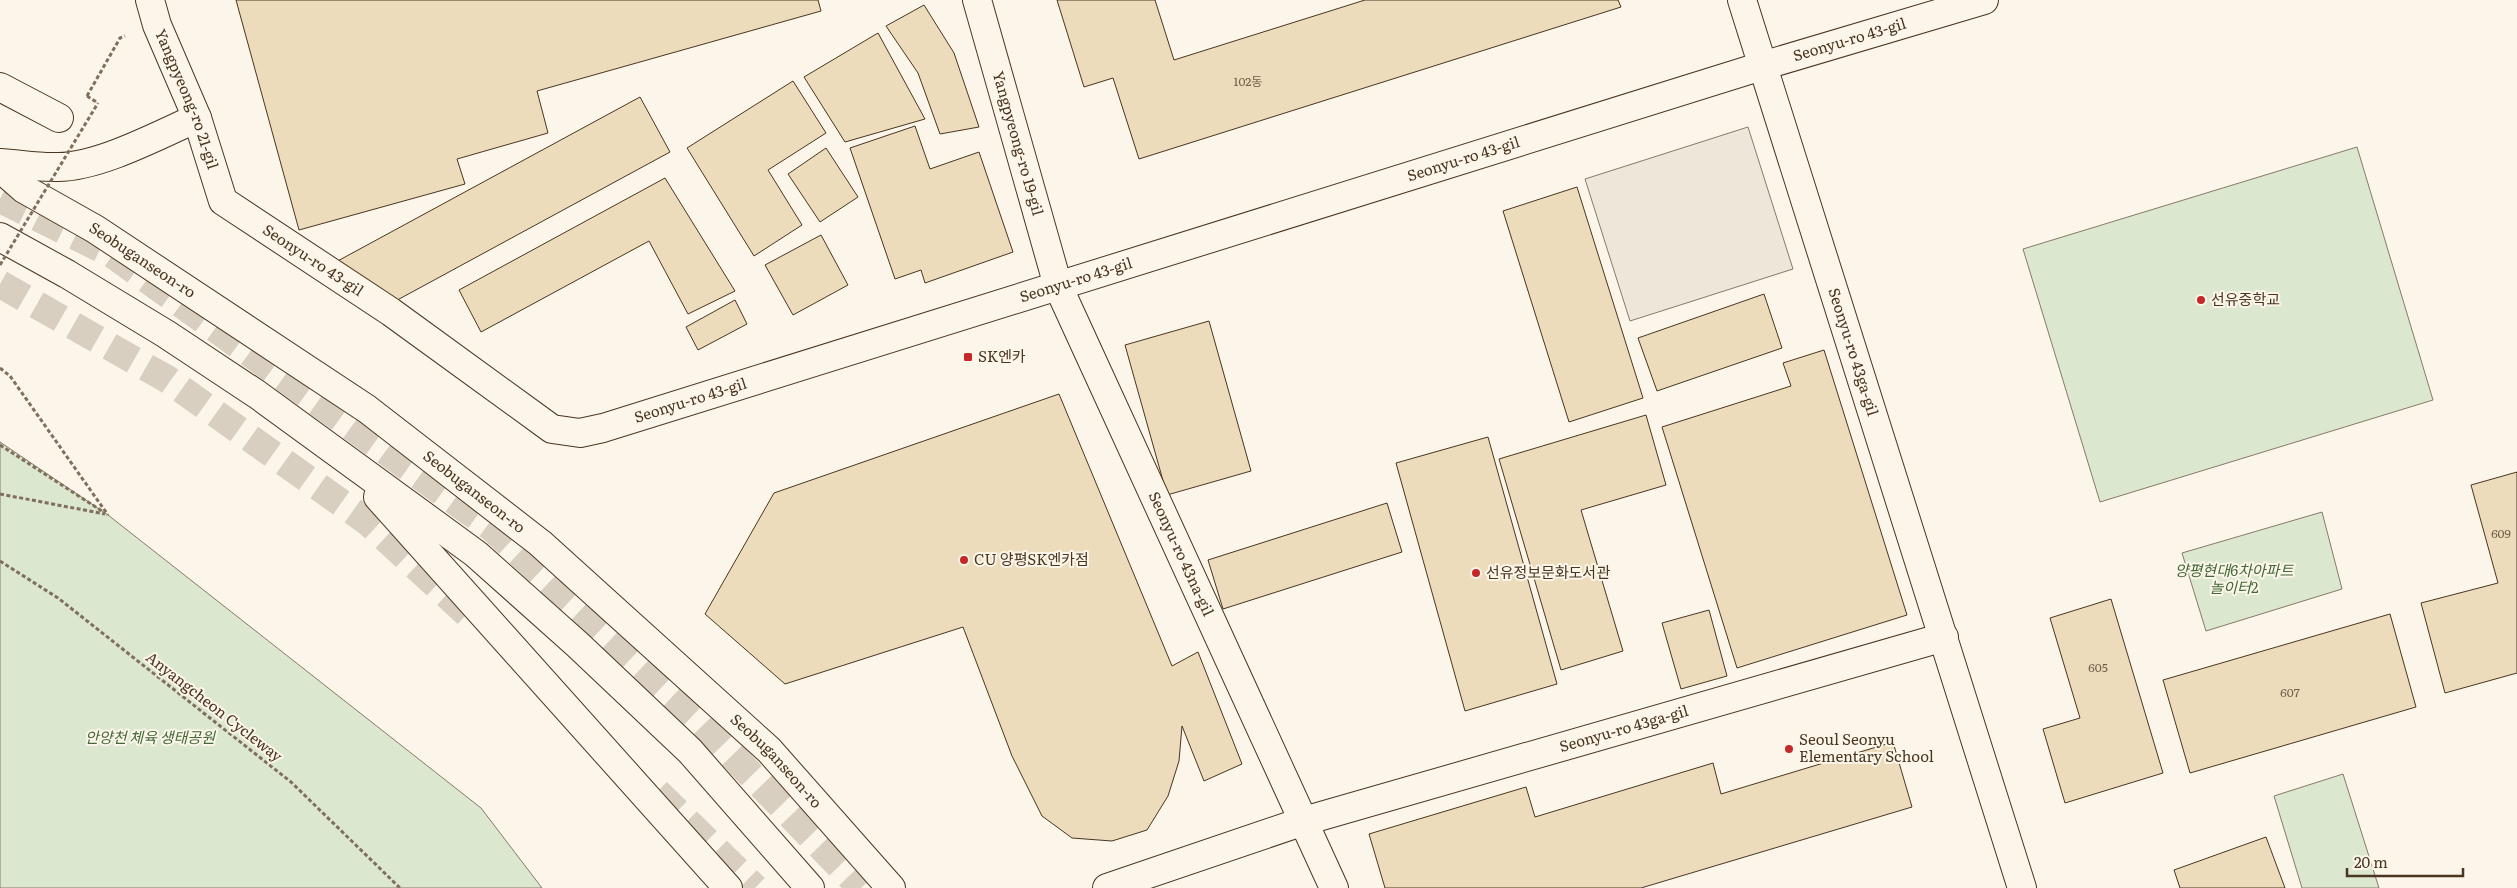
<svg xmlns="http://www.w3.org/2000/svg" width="2517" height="888" font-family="Literata,'Noto Sans KR',serif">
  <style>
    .green { fill: #dce7d0; stroke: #887966 }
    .parking { fill: #ede7d9; stroke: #887966 }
    .building { fill: #ecdcbc; stroke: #4a3520 }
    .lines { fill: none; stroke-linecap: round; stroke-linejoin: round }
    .highway-tunnel { stroke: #d8cfc1; stroke-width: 28; stroke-dasharray: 28 14; stroke-linecap: butt }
    .minor-casing { stroke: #4a3520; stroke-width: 30 }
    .major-casing { stroke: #4a3520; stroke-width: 30 }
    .path { stroke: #7f6f5c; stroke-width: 3; stroke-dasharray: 4 2.5; stroke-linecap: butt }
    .minor { stroke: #fbf6e9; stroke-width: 28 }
    .major { stroke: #fbf6e9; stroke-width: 28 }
    .path-bridge { stroke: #7f6f5c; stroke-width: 3; stroke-dasharray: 4 2.5; stroke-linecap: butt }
    .poi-dot { fill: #c62828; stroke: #fbf6e9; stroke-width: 2 }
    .labels { text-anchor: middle; stroke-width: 4; stroke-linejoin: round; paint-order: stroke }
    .number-label { font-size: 12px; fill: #725f47 }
    .street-label { font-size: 15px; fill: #4a3520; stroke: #fbf6e9 }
    .poi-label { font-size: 15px; fill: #4a3520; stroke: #fbf6e9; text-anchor: start }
    .park-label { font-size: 15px; font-style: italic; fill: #436837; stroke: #fbf6e9 }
  </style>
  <rect width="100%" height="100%" fill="#fbf6e9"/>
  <g class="green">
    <path d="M2357,147L2433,400L2100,502L2023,249Z"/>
    <path d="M0,442L108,515L481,808L542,888H0Z"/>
    <path d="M2322,512L2342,589L2206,631L2182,553Z"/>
    <path d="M2343,774L2379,888H2302L2274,796Z"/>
  </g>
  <path class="parking" d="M1748,127L1793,269L1630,321L1585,179Z"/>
  <g class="building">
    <path d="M236,0H818L821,11L537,91L548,133L457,159L465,184L299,230Z"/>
    <path d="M1057,0H1155L1174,60L1365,0H1618L1621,7L1139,159L1113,78L1084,87Z"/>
    <path d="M924,5L954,53L979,127L940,134L918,73L886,26Z"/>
    <path d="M878,33L925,119L845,142L804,77Z"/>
    <path d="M793,81L826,133L768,170L802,225L754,256L687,148Z"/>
    <path d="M640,97L670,152L390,304L334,263Z"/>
    <path d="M915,126L930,169L979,152L1013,252L925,283L921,270L895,279L850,148Z"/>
    <path d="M826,148L858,197L820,222L788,174Z"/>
    <path d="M665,178L735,291L688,314L649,241L481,332L459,290Z"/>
    <path d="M1577,187L1643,398L1569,422L1503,211Z"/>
    <path d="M821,235L848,285L793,315L765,265Z"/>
    <path d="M1764,294L1782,348L1657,391L1638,338Z"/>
    <path d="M735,300L747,324L698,350L686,327Z"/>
    <path d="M1209,321L1251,471L1167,495L1125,345Z"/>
    <path d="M1824,350L1907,615L1737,668L1662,427L1791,386L1783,363Z"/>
    <path d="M1059,394L1172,666L1198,652L1242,764L1204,781L1182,726L1179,761L1168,796L1147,830L1112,841L1072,838L1042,816L1012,756L963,627L785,684L705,614L774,493Z"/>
    <path d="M1646,415L1666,485L1581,510L1623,651L1561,670L1499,459Z"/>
    <path d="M1488,437L1557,684L1465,711L1396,463Z"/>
    <path d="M2517,472V673L2445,693L2421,603L2498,583L2471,485Z"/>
    <path d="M1387,503L1402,552L1223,609L1208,560Z"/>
    <path d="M2111,599L2163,773L2065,803L2043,729L2080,718L2050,618Z"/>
    <path d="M1709,610L1727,676L1681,689L1662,623Z"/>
    <path d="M2390,614L2416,707L2190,773L2163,680Z"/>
    <path d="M1893,742L1912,807L1641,888H1385L1369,834L1526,787L1535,817L1713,763L1721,794Z"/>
    <path d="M2266,837L2285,888H2180L2174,870Z"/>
  </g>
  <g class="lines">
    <g class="highway-tunnel">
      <path d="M0,199L112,254L492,528L696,718L861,888"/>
      <path d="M0,284L167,379L368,522L476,622"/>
      <path d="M657,792L755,888"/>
    </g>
    <g class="minor-casing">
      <g id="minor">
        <path id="s1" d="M150,0L157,25L197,118L223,201L391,312L552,429L580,433L603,428L1762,66L1984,0"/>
        <path id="s2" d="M977,0L1058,286L1334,888"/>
        <path id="s3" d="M1742,0L2022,888"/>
        <path d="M0,87L59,118"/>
        <path id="s4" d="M1107,888L1304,821L1944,637"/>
      </g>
    </g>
    <g class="major-casing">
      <g id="major">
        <path d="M0,163C19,164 39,168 58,167C99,167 159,135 197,118"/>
        <path id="s5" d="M0,168L24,189L95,229L367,409L540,543L769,750L891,888"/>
        <path d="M0,237L67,274L166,334L258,395L476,554L578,645L690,751L810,888"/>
        <path d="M378,497L728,888"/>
      </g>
    </g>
    <g class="path">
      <path d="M87,96L120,38L125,36"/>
      <path d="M87,96L98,103"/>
      <path d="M0,368L10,376L108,515"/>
      <path d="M0,445L105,513"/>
      <path d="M0,494L105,514"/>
      <path d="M0,561L58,598L291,782L400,888"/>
    </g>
    <use href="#minor" class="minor"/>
    <use href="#major" class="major"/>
    <path class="path-bridge" d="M0,265L98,103"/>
  </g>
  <g class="poi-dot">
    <circle cx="2201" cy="300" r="5"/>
    <rect x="963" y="352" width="10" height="10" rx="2.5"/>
    <circle cx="964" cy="560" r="5"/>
    <circle cx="1476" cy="573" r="5"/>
    <circle cx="1789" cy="749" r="5"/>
  </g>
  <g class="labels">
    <g class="number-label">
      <text x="1248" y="86">102동</text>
      <text x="2501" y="538">609</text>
      <text x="2098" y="672">605</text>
      <text x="2290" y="697">607</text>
    </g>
    <g class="street-label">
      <text dy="5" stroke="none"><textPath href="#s1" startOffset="1972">Seonyu-ro 43-gil</textPath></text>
      <text dy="5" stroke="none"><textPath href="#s1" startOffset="106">Yangpyeong-ro 21-gil</textPath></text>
      <text dy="5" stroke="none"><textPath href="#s2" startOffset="149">Yangpyeong-ro 19-gil</textPath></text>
      <text dy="5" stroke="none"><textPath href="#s1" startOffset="1568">Seonyu-ro 43-gil</textPath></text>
      <text dy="5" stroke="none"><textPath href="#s5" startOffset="170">Seobuganseon-ro</textPath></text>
      <text dy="5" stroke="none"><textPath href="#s1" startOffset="322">Seonyu-ro 43-gil</textPath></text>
      <text dy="5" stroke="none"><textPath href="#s1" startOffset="1162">Seonyu-ro 43-gil</textPath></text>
      <text dy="5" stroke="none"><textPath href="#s3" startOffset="369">Seonyu-ro 43ga-gil</textPath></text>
      <text dy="5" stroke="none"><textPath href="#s1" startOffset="758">Seonyu-ro 43-gil</textPath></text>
      <text dy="5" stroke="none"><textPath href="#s5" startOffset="575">Seobuganseon-ro</textPath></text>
      <text dy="5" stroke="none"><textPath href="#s2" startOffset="592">Seonyu-ro 43na-gil</textPath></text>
      <text transform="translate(214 707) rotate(38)" y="5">Anyangcheon Cycleway</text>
      <text dy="5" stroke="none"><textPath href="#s4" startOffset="541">Seonyu-ro 43ga-gil</textPath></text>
      <text dy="5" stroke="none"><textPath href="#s5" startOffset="980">Seobuganseon-ro</textPath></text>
    </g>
    <g class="poi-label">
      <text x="2211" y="305">선유중학교</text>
      <text x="978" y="362">SK엔카</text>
      <text x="974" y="565">CU 양평SK엔카점</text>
      <text x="1486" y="578">선유정보문화도서관</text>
      <text x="1799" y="745">Seoul Seonyu<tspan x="1799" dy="17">Elementary School</tspan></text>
    </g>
    <g class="park-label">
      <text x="2234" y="576">양평현대6차아파트<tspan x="2234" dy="17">놀이터2</tspan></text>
      <text x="150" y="743">안양천 체육 생태공원</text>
    </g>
  </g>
  <path d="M2347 868v8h116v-8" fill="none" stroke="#4a3520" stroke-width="2.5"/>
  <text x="2354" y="868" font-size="15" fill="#4a3520" stroke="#fbf6e9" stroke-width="4" paint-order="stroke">20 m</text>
</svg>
